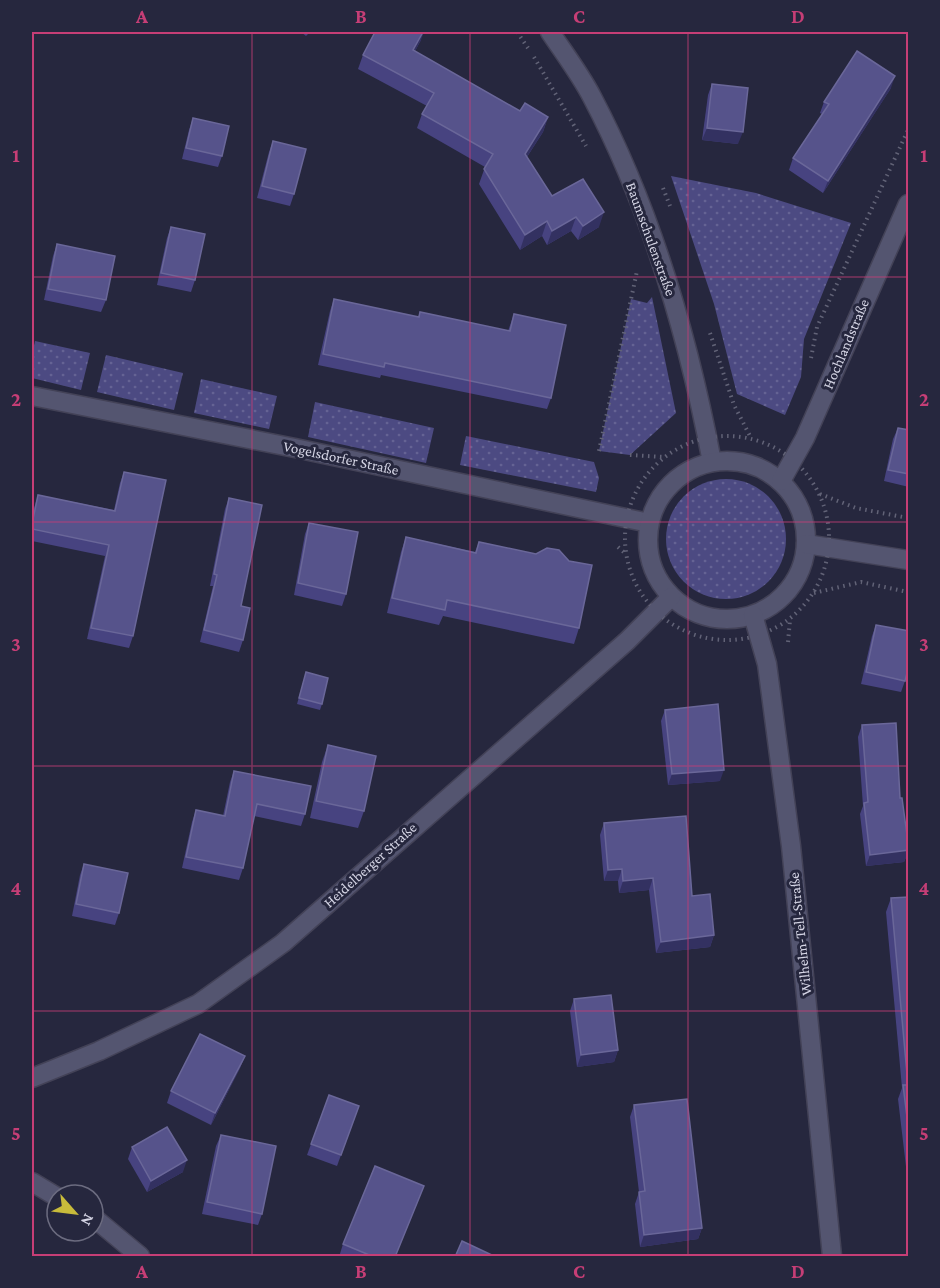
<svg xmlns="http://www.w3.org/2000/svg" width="940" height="1288" font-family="'Crimson Pro',serif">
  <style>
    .grass { fill: url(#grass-dots) }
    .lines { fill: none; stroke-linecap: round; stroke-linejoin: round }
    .minor-casing { stroke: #434257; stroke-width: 21 }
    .path { stroke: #626377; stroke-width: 4; stroke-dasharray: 1.5 4.5; stroke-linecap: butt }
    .minor { stroke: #545570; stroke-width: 18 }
    .wall { fill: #474380 }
    .shaded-wall { fill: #333161 }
    .building { fill: #56538b; stroke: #6a6799; stroke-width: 1.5 }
    .grid { fill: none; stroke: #c63e76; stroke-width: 1.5; stroke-opacity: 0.55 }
    .labels { text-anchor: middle; stroke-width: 6; stroke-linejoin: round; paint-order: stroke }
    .street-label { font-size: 15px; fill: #d4d4e4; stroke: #26273e }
    .neatline { fill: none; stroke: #c63e76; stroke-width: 2 }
    .grid-label { font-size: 20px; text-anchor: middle; font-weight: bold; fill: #c63e76 }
  </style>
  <defs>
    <pattern id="grass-dots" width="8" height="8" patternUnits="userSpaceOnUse" patternTransform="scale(1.5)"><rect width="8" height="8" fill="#4c4a82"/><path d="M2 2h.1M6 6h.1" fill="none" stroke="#656394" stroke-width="1.8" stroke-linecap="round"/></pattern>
  </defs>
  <rect width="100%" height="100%" fill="#26273e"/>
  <g class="grass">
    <path d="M671,176L756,193L851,223L804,339L801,377L785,415L737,394L714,304Z"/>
    <path d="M652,297L676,413L630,455L599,451L631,299L647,303Z"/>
    <path d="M35,341L90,353L81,390L32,378V357Z"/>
    <path d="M106,355L183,373L174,410L97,392Z"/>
    <path d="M201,379L277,396L269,429L194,413Z"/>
    <path d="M315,402L434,428L426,463L308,437Z"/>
    <path d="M466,436L594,462L599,478L596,492L460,465Z"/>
    <circle cx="726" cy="539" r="60"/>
  </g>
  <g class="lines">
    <g class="minor-casing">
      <g id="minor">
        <path d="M550,32C564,53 580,74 592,97C652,211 688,336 712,462"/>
        <path d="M32,396L295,448L649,523"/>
        <circle cx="727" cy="540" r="79"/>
        <path d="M781,481L805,438L908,204"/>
        <path d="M806,544L908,560"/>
        <path d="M753,615L767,664L791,846L832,1256"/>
        <path d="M32,1078L99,1051L198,1004L283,943L627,641L671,597"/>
        <path d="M32,1182L57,1197"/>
        <path d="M93,1217L140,1256"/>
      </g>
    </g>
    <g class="path">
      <path d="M517,32L528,48"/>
      <path d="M534,57L586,146"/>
      <path d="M663,188L670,206"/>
      <path d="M710,333L734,405L751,438"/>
      <path d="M811,358L817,327L908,130"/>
      <circle cx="727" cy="538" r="102"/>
      <path d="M599,451L637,271"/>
      <path d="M630,455L664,457"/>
      <path d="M820,494L856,508L908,518"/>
      <path d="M618,547L626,554"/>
      <path d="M814,593L861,582L908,592"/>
      <path d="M788,642L790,620"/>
    </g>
    <use href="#minor" class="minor"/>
  </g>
  <g class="wall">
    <path d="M301,32H310L306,36Z"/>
    <path d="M421,40L415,51L520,111L548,117L543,132L527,157L552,196L599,227L578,240L571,231L547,245L542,236L520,250L479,184L485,167L417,128L422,114L427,106L358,69L363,55Z"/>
    <path d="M712,84L738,144L702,140L708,95Z"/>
    <path d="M891,88L823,193L789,170L793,158L822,114L820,113L824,102Z"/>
    <path d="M193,118L222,156L218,167L182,159L189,130Z"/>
    <path d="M273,141L294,194L290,206L257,198L269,152Z"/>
    <path d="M171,227L195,280L191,292L157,285L167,238Z"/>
    <path d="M57,244L106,300L101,312L44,300L53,256Z"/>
    <path d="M334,299L418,317L420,312L508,331L514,314L551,398L547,409L381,375L380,378L318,365L330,311Z"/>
    <path d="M898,428L909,430V487L884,481L893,439Z"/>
    <path d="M124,472L133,636L129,648L87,639L105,556L32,541V515L38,495L114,510L120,483Z"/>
    <path d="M229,498L241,606L243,640L239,652L200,642L213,586H210L225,509Z"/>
    <path d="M309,523L346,594L342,606L294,595L305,534Z"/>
    <path d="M406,537L475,552L479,542L579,628L574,644L443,616L439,625L387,613L401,552Z"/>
    <path d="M876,625L905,681L901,692L861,684L872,636Z"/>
    <path d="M306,672L322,704L320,710L297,704Z"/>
    <path d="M665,710L720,781L668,785L661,721Z"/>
    <path d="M862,725L900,798L909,850L904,862L866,866L860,814L863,806L858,737Z"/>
    <path d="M328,745L364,811L358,828L310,818L322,762Z"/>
    <path d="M234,771L305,814L301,826L254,816L243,868L239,880L182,868L192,822L196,810L223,816L230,782Z"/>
    <path d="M604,823L692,896L714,935L710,947L656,953L649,890L619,893L618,881H604L600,835Z"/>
    <path d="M84,864L119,913L115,925L72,916L80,875Z"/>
    <path d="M909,897V1192L898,1099L902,1088L886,912L891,898Z"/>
    <path d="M574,999L618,1050L614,1062L577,1067L570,1011Z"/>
    <path d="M245,1056L240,1068L211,1125L167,1103L171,1091Z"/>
    <path d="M329,1095L359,1106L337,1166L307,1155Z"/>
    <path d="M634,1105L702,1228L698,1239L640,1247L635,1204L639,1192L630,1117Z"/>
    <path d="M221,1135L262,1214L258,1225L202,1214L216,1146Z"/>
    <path d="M132,1147L183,1172L147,1192L128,1159Z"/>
    <path d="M424,1186L395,1257H339L343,1244Z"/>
  </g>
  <g class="shaded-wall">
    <path d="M423,32H424L421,40L408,65L413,50Z"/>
    <path d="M895,76L891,88L823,193L828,181Z"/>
    <path d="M548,117L543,132L519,169L525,154Z"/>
    <path d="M707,128L743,132L738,144L702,140Z"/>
    <path d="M604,212L599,227L578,240L583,226Z"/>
    <path d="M576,217L571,231L547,245L552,231Z"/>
    <path d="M547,221L542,236L520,250L525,235Z"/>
    <path d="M724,770L720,781L668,785L672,774Z"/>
    <path d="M909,850L904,862L866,866L870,855Z"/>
    <path d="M622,869L618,881H604L608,870Z"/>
    <path d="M653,878L649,890L619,893L623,881Z"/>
    <path d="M714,935L710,947L656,953L661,942Z"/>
    <path d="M618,1050L614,1062L577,1067L581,1055Z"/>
    <path d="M245,1056L240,1068L211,1125L215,1113Z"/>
    <path d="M187,1160L183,1172L147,1192L151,1181Z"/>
    <path d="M702,1228L698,1239L640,1247L644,1235Z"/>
  </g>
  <g class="building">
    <path d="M375,32H423L413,50L520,111L525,103L548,117L525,154L552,196L583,179L604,212L583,226L576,217L552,231L547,221L525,235L484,169L493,154L422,114L434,93L363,55Z"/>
    <path d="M857,51L895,76L828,181L793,158L829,104L824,102Z"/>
    <path d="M712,84L748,88L743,132L707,128Z"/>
    <path d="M193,118L229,126L222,156L186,148Z"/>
    <path d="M273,141L306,149L294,194L262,186Z"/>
    <path d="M171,227L205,234L195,280L161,273Z"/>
    <path d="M57,244L115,256L106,300L48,289Z"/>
    <path d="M334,299L419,317L420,312L510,331L514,314L566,325L551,398L385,363L384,367L323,354Z"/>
    <path d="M898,428L909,430V474L888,470Z"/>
    <path d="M124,472L166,480L133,636L91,628L109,545L32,529V524L38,495L115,511Z"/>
    <path d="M229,498L262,505L241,606L250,608L243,640L204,630L217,575L214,574Z"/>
    <path d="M309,523L358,532L346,594L298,583Z"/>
    <path d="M406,537L476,553L479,542L536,554L547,548L559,550L569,561L592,565L579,628L447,600L445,610L392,598Z"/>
    <path d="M876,625L909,631V665L905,681L866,672Z"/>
    <path d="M306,672L328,678L322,704L299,698Z"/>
    <path d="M718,704L724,770L672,774L665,710Z"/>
    <path d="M896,723L900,798H902L909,850L870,855L864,803L868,802L862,725Z"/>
    <path d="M328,745L376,756L364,811L316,801Z"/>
    <path d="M234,771L311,786L305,814L257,804L243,868L186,857L196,810L225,816Z"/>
    <path d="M686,816L692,896L710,894L714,935L661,942L653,878L623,881L622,869L608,870L604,823Z"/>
    <path d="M84,864L128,873L119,913L76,904Z"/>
    <path d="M909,897V1133L903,1085H908L891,898Z"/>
    <path d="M611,995L618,1050L581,1055L574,999Z"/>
    <path d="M200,1034L245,1056L215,1113L171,1091Z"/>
    <path d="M329,1095L359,1106L341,1155L311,1144Z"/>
    <path d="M687,1099L702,1228L644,1235L639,1192L645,1191L634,1105Z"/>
    <path d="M167,1127L187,1160L151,1181L132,1147Z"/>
    <path d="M221,1135L276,1146L262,1214L207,1202Z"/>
    <path d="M375,1166L424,1186L395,1257H374L343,1244Z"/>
    <path d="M462,1241L496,1257H455Z"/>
  </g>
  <path class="grid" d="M252,32V1256M470,32V1256M688,32V1256M32,277H908M32,522H908M32,766H908M32,1011H908"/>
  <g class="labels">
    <g class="street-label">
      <text transform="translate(651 239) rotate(70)" y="5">Baumschulenstraße</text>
      <text transform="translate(846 344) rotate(-67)" y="5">Hochlandstraße</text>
      <text transform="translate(341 458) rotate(12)" y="5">Vogelsdorfer Straße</text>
      <text transform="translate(370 865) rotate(-42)" y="5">Heidelberger Straße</text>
      <text transform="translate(800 934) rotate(-96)" y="5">Wilhelm-Tell-Straße</text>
    </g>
  </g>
  <rect width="940" height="1288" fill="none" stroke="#26273e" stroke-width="66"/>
  <g transform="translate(75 1213) rotate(118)"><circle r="28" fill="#26273e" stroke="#6c6c80" stroke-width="1.5"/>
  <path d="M0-4.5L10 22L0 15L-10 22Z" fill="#c8bb3b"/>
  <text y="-9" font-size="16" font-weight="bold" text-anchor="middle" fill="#d4d4e4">N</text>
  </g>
  <rect x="33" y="33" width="874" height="1222" class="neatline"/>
  <g class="grid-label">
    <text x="142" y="23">A</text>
    <text x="361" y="23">B</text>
    <text x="579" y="23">C</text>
    <text x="798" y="23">D</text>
    <text x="16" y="162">1</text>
    <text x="924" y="162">1</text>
    <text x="16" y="406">2</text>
    <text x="924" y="406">2</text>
    <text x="16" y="651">3</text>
    <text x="924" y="651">3</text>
    <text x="16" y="895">4</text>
    <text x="924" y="895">4</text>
    <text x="16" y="1140">5</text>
    <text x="924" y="1140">5</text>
    <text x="142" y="1278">A</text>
    <text x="361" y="1278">B</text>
    <text x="579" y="1278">C</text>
    <text x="798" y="1278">D</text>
  </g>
</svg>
